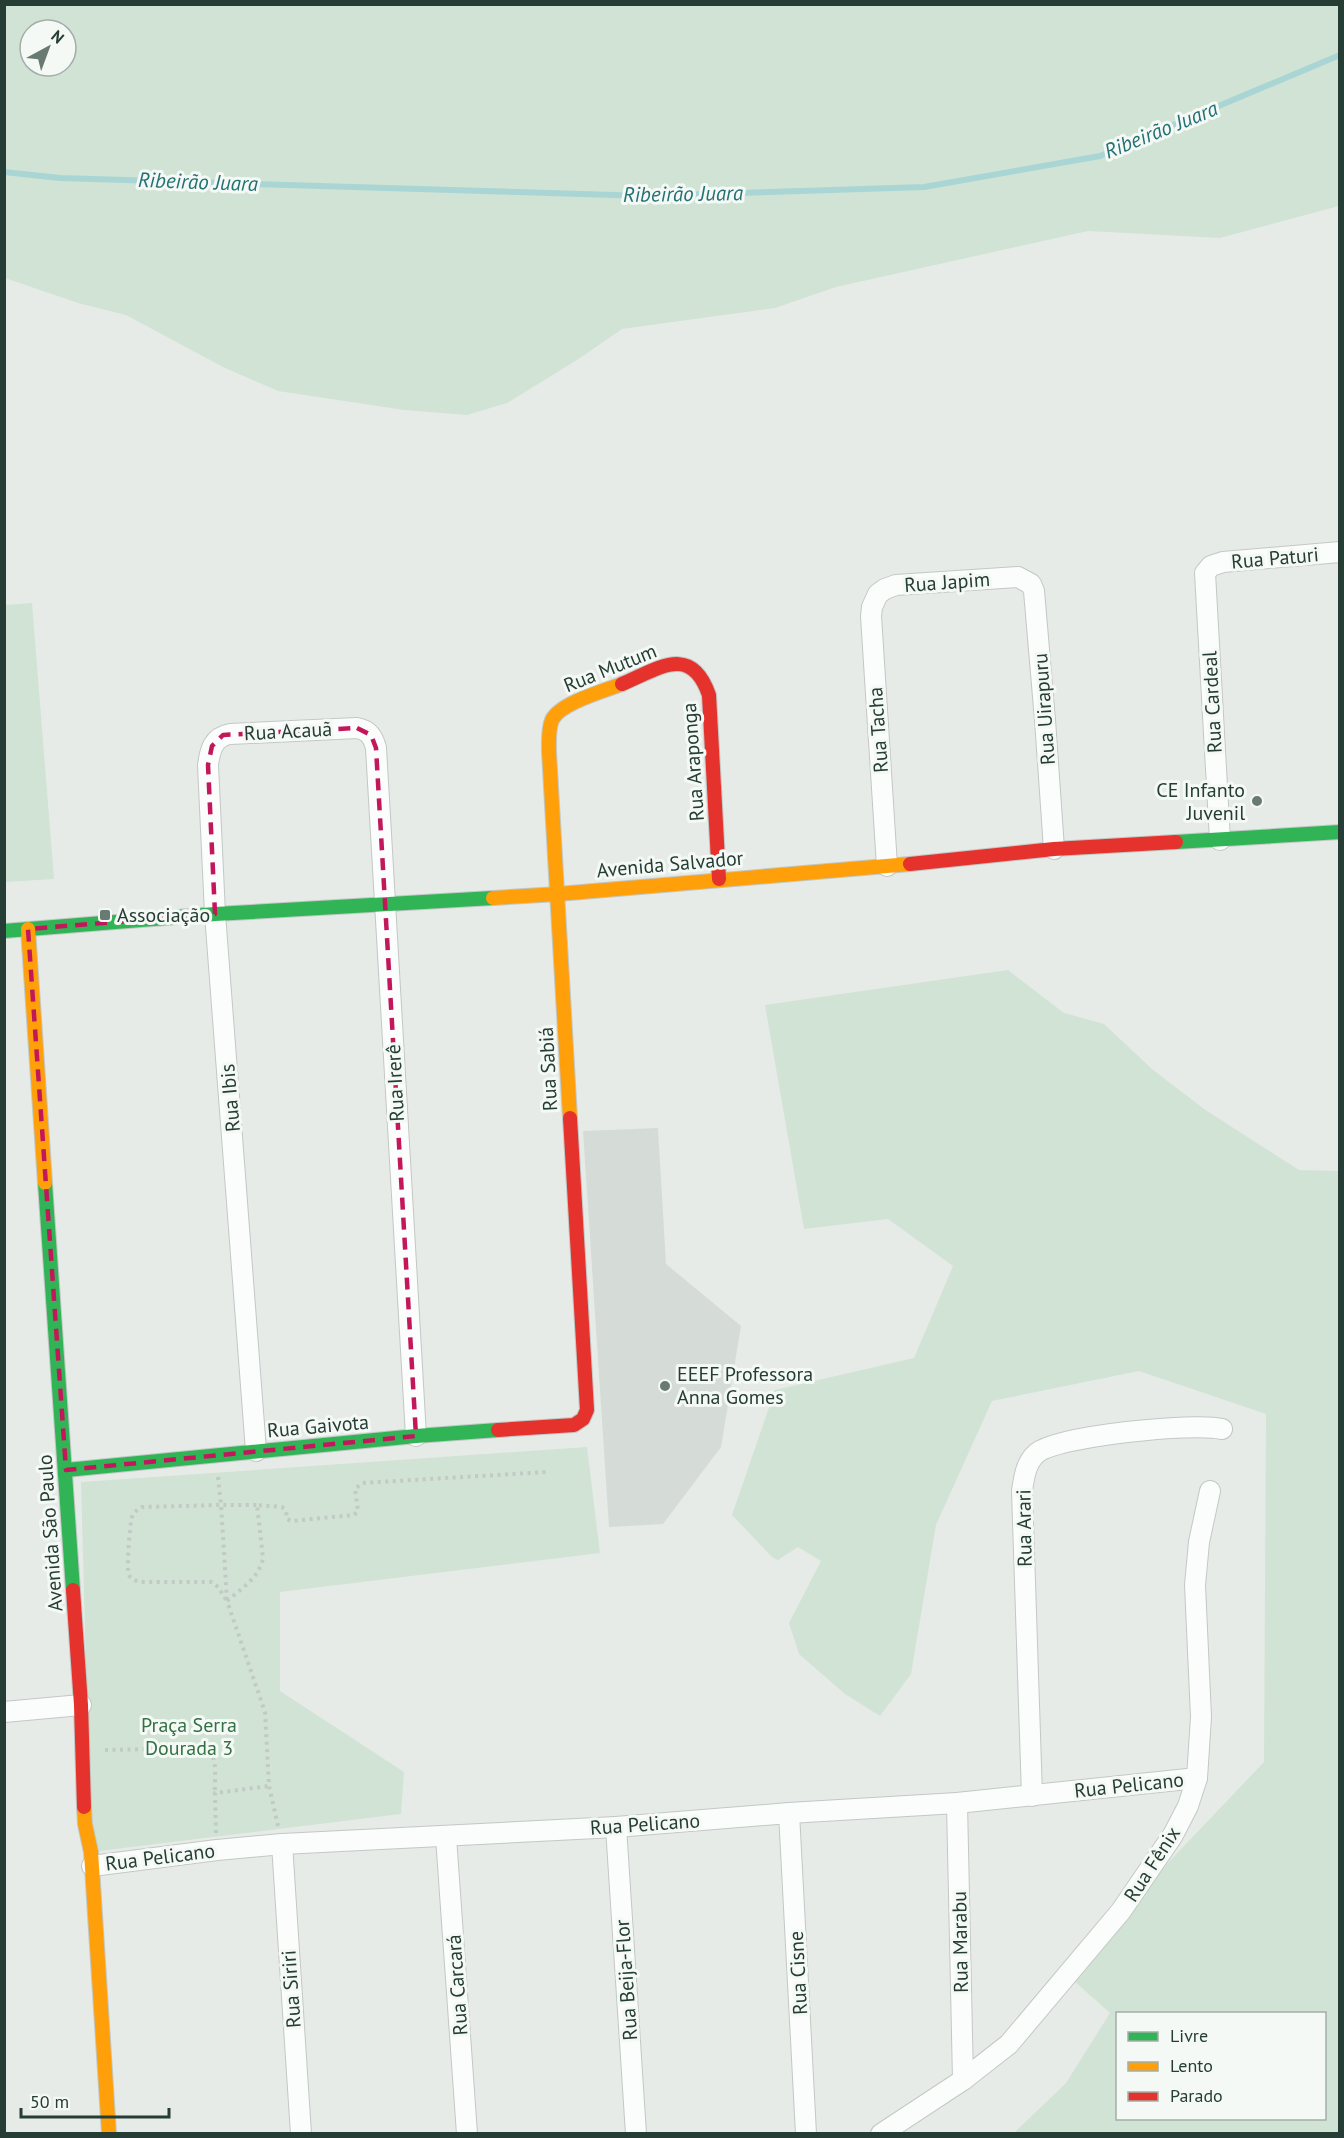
<svg xmlns="http://www.w3.org/2000/svg" width="1344" height="2138" font-family="'PT Sans',sans-serif">
  <style>
    .built { fill: #d5dcd8 }
    .green { fill: #d1e3d4; fill-rule: evenodd }
    .lines { fill: none; stroke-linecap: round; stroke-linejoin: round }
    .stream { stroke: #aad5d5; stroke-width: 6 }
    .street-casing { stroke: #c3c8c5; stroke-width: 22 }
    .fast-casing { stroke: #c2c8c5; stroke-width: 16 }
    .slow-casing { stroke: #c2c8c5; stroke-width: 16 }
    .jam-casing { stroke: #c2c8c5; stroke-width: 16 }
    .path { stroke: #c2cac6; stroke-width: 4; stroke-dasharray: 3 4.5; stroke-linecap: butt }
    .street { stroke: #fbfcfc; stroke-width: 20 }
    .fast { stroke: #30b455; stroke-width: 14 }
    .slow { stroke: #ff9f0a; stroke-width: 14 }
    .jam { stroke: #e5322d; stroke-width: 14 }
    .marked { fill: none; stroke: #c2185b; stroke-width: 4.5; stroke-dasharray: 12 8; stroke-linejoin: round }
    .poi-dot { fill: #697a73; stroke: #f5f9f6; stroke-width: 2 }
    .labels { text-anchor: middle; stroke-width: 6; stroke-linejoin: round; paint-order: stroke }
    .street-label { font-size: 20px; fill: #253d34; stroke: #f5f9f6 }
    .poi-label { font-size: 20px; fill: #253d34; stroke: #f5f9f6; text-anchor: start }
    .park-label { font-size: 20px; fill: #337043; stroke: #f5f9f6 }
    .water-label { font-size: 21px; font-style: italic; fill: #247174; stroke: #f5f9f6 }
  </style>
  <rect width="100%" height="100%" fill="#e6ebe8"/>
  <path class="built" d="M658,1128L666,1264L741,1326L721,1447L663,1524L609,1527L583,1131Z"/>
  <g class="green">
    <path d="M5,4L1339,5V206L1220,238L1088,231L836,287L775,308L622,329L580,358L507,403L467,415L404,410L278,391L223,367L126,315L78,303L5,278ZM30,30H66V66H30Z"/>
    <path d="M32,603L54,879L5,882V605Z"/>
    <path d="M1008,970L1064,1013L1104,1024L1152,1069L1204,1109L1299,1170L1339,1171V2133H1014L1066,2083L1110,2013L1064,1972L1264,1762L1266,1414L1139,1371L992,1401L936,1525L911,1674L880,1716L845,1694L799,1654L789,1623L821,1561L798,1547L778,1560L772,1557L732,1515L775,1390L914,1358L953,1266L888,1219L804,1229L765,1005ZM1118,2014H1324V2118H1118Z"/>
    <path d="M587,1447L600,1553L280,1592V1691L404,1772L401,1814L91,1852L81,1482Z"/>
  </g>
  <g class="lines">
    <path class="stream" d="M4,172L60,178L647,196L924,187L1100,156L1340,55"/>
    <g class="street-casing">
      <g id="street">
        <path d="M1220,840L1205,573L1211,566L1223,562L1340,552"/>
        <path d="M887,866L871,616L872,607L878,594L885,589L896,585L1018,577L1031,584L1034,591L1045,720L1054,849"/>
        <path d="M256,1451L215,914L208,765C210,750 213,737 230,734L357,728C369,730 373,737 376,748L416,1436"/>
        <path d="M4,1712L81,1705"/>
        <path d="M1032,1796L1022,1491C1024,1477 1026,1462 1037,1453C1058,1436 1194,1422 1222,1429"/>
        <path d="M957,1803L963,2080"/>
        <path d="M789,1813L806,2134"/>
        <path d="M616,1827L636,2134"/>
        <path d="M446,1837L467,2134"/>
        <path d="M282,1844L301,2134"/>
        <path d="M92,1866L217,1850L282,1844L616,1827L789,1813L957,1803L1197,1778"/>
        <path d="M881,2134L963,2080L1009,2044L1121,1911L1173,1835L1188,1806L1197,1778L1201,1717L1195,1585L1199,1542L1210,1491"/>
      </g>
    </g>
    <g class="fast-casing">
      <g id="fast">
        <path d="M1176,842L1340,832"/>
        <path d="M4,931L215,914L493,898"/>
        <path d="M45,1183L73,1590"/>
        <path d="M66,1470L416,1436L498,1430"/>
      </g>
    </g>
    <g class="slow-casing">
      <g id="slow">
        <path d="M493,898L558,894L910,864"/>
        <path d="M28,929L45,1183"/>
        <path d="M570,1118L549,752C549,741 548,730 552,720C560,703 604,691 622,684"/>
        <path d="M84,1807L85,1824L91,1852L109,2134"/>
      </g>
    </g>
    <g class="jam-casing">
      <g id="jam">
        <path d="M622,684C658,669 691,643 709,695L719,879"/>
        <path d="M910,864L1054,849L1176,842"/>
        <path d="M498,1430L574,1425L583,1419L587,1410L570,1118"/>
        <path d="M73,1590L81,1705L84,1807"/>
      </g>
    </g>
    <g class="path">
      <path d="M218,1477L221,1505L142,1507C137,1510 134,1512 132,1517C130,1524 126,1569 129,1575C131,1579 136,1581 141,1582H212L218,1587L227,1601"/>
      <path d="M227,1600L221,1505H257"/>
      <path d="M105,1750L206,1748C219,1756 214,1779 215,1793"/>
      <path d="M278,1826L269,1786L265,1712L227,1601C242,1588 259,1578 263,1558L257,1505L282,1507L286,1511L287,1519L291,1521L354,1515L358,1511L355,1489L362,1483L547,1472"/>
      <path d="M216,1833L215,1793L269,1786"/>
    </g>
    <use href="#street" class="street"/>
    <use href="#fast" class="fast"/>
    <use href="#slow" class="slow"/>
    <use href="#jam" class="jam"/>
  </g>
  <path class="marked" d="M357,728L371,735L376,748L416,1436L66,1470L28,929L215,914L208,765L212,746L223,735Z"/>
  <g class="poi-dot">
    <circle cx="1257" cy="801" r="6"/>
    <rect x="99" y="909" width="12" height="12" rx="3"/>
    <circle cx="665" cy="1386" r="6"/>
  </g>
  <g class="labels">
    <g class="street-label">
      <text transform="translate(1275 558) rotate(-5)" y="7">Rua Paturi</text>
      <text transform="translate(947 582) rotate(-4)" y="7">Rua Japim</text>
      <text transform="translate(610 668) rotate(-22)" y="7">Rua Mutum</text>
      <text transform="translate(1212 702) rotate(-93)" y="7">Rua Cardeal</text>
      <text transform="translate(1044 709) rotate(-94)" y="7">Rua Uirapuru</text>
      <text transform="translate(878 730) rotate(-94)" y="7">Rua Tacha</text>
      <text transform="translate(288 731) rotate(-3)" y="7">Rua Acauã</text>
      <text transform="translate(693 762) rotate(-94)" y="7">Rua Araponga</text>
      <text transform="translate(670 864) rotate(-5)" y="7">Avenida Salvador</text>
      <text transform="translate(548 1069) rotate(-93)" y="7">Rua Sabiá</text>
      <text transform="translate(395 1083) rotate(-93)" y="7">Rua Irerê</text>
      <text transform="translate(230 1098) rotate(-95)" y="7">Rua Ibis</text>
      <text transform="translate(318 1426) rotate(-5)" y="7">Rua Gaivota</text>
      <text transform="translate(1024 1528) rotate(-91)" y="7">Rua Arari</text>
      <text transform="translate(50 1533) rotate(-94)" y="7">Avenida São Paulo</text>
      <text transform="translate(1129 1785) rotate(-6)" y="7">Rua Pelicano</text>
      <text transform="translate(645 1824) rotate(-4)" y="7">Rua Pelicano</text>
      <text transform="translate(160 1857) rotate(-7)" y="7">Rua Pelicano</text>
      <text transform="translate(1152 1864) rotate(-57)" y="7">Rua Fênix</text>
      <text transform="translate(960 1942) rotate(-91)" y="7">Rua Marabu</text>
      <text transform="translate(798 1973) rotate(-93)" y="7">Rua Cisne</text>
      <text transform="translate(626 1980) rotate(-94)" y="7">Rua Beija-Flor</text>
      <text transform="translate(457 1985) rotate(-94)" y="7">Rua Carcará</text>
      <text transform="translate(291 1989) rotate(-94)" y="7">Rua Siriri</text>
    </g>
    <g class="poi-label">
      <text x="1245" y="797" text-anchor="end">CE Infanto<tspan x="1245" dy="23">Juvenil</tspan></text>
      <text x="117" y="922">Associação</text>
      <text x="677" y="1381">EEEF Professora<tspan x="677" dy="23">Anna Gomes</tspan></text>
    </g>
    <g class="park-label">
      <text x="189" y="1732">Praça Serra<tspan x="189" dy="23">Dourada 3</tspan></text>
    </g>
    <g class="water-label">
      <text transform="translate(1161 130) rotate(-22)" y="7">Ribeirão Juara</text>
      <text transform="translate(198 182) rotate(2)" y="7">Ribeirão Juara</text>
      <text transform="translate(683 194) rotate(-1)" y="7">Ribeirão Juara</text>
    </g>
  </g>
  <rect width="1344" height="2138" fill="none" stroke="#253d34" stroke-width="12"/>
  <rect x="1116" y="2012" width="210" height="108" fill="#f5f9f6" stroke="#a2aea8" stroke-width="1.5"/>
  <rect x="1128" y="2032" width="30" height="9" fill="#30b455" stroke="#a2aea8" stroke-width="1.5"/>
  <text x="1170" y="2042" font-size="18" fill="#253d34">Livre</text>
  <rect x="1128" y="2062" width="30" height="9" fill="#ff9f0a" stroke="#a2aea8" stroke-width="1.5"/>
  <text x="1170" y="2072" font-size="18" fill="#253d34">Lento</text>
  <rect x="1128" y="2092" width="30" height="9" fill="#e5322d" stroke="#a2aea8" stroke-width="1.5"/>
  <text x="1170" y="2102" font-size="18" fill="#253d34">Parado</text>
  <g transform="translate(48 48) rotate(41)"><circle r="28" fill="#f5f9f6" stroke="#a2aea8" stroke-width="1.5"/>
  <path d="M0-4.5L10 22L0 15L-10 22Z" fill="#697a73"/>
  <text y="-9" font-size="16" font-weight="bold" text-anchor="middle" fill="#253d34">N</text>
  </g>
  <path d="M21 2108v9h148v-9" fill="none" stroke="#253d34" stroke-width="3"/>
  <text x="30" y="2108" font-size="18" fill="#253d34" stroke="#f5f9f6" stroke-width="4.5" paint-order="stroke">50 m</text>
</svg>
